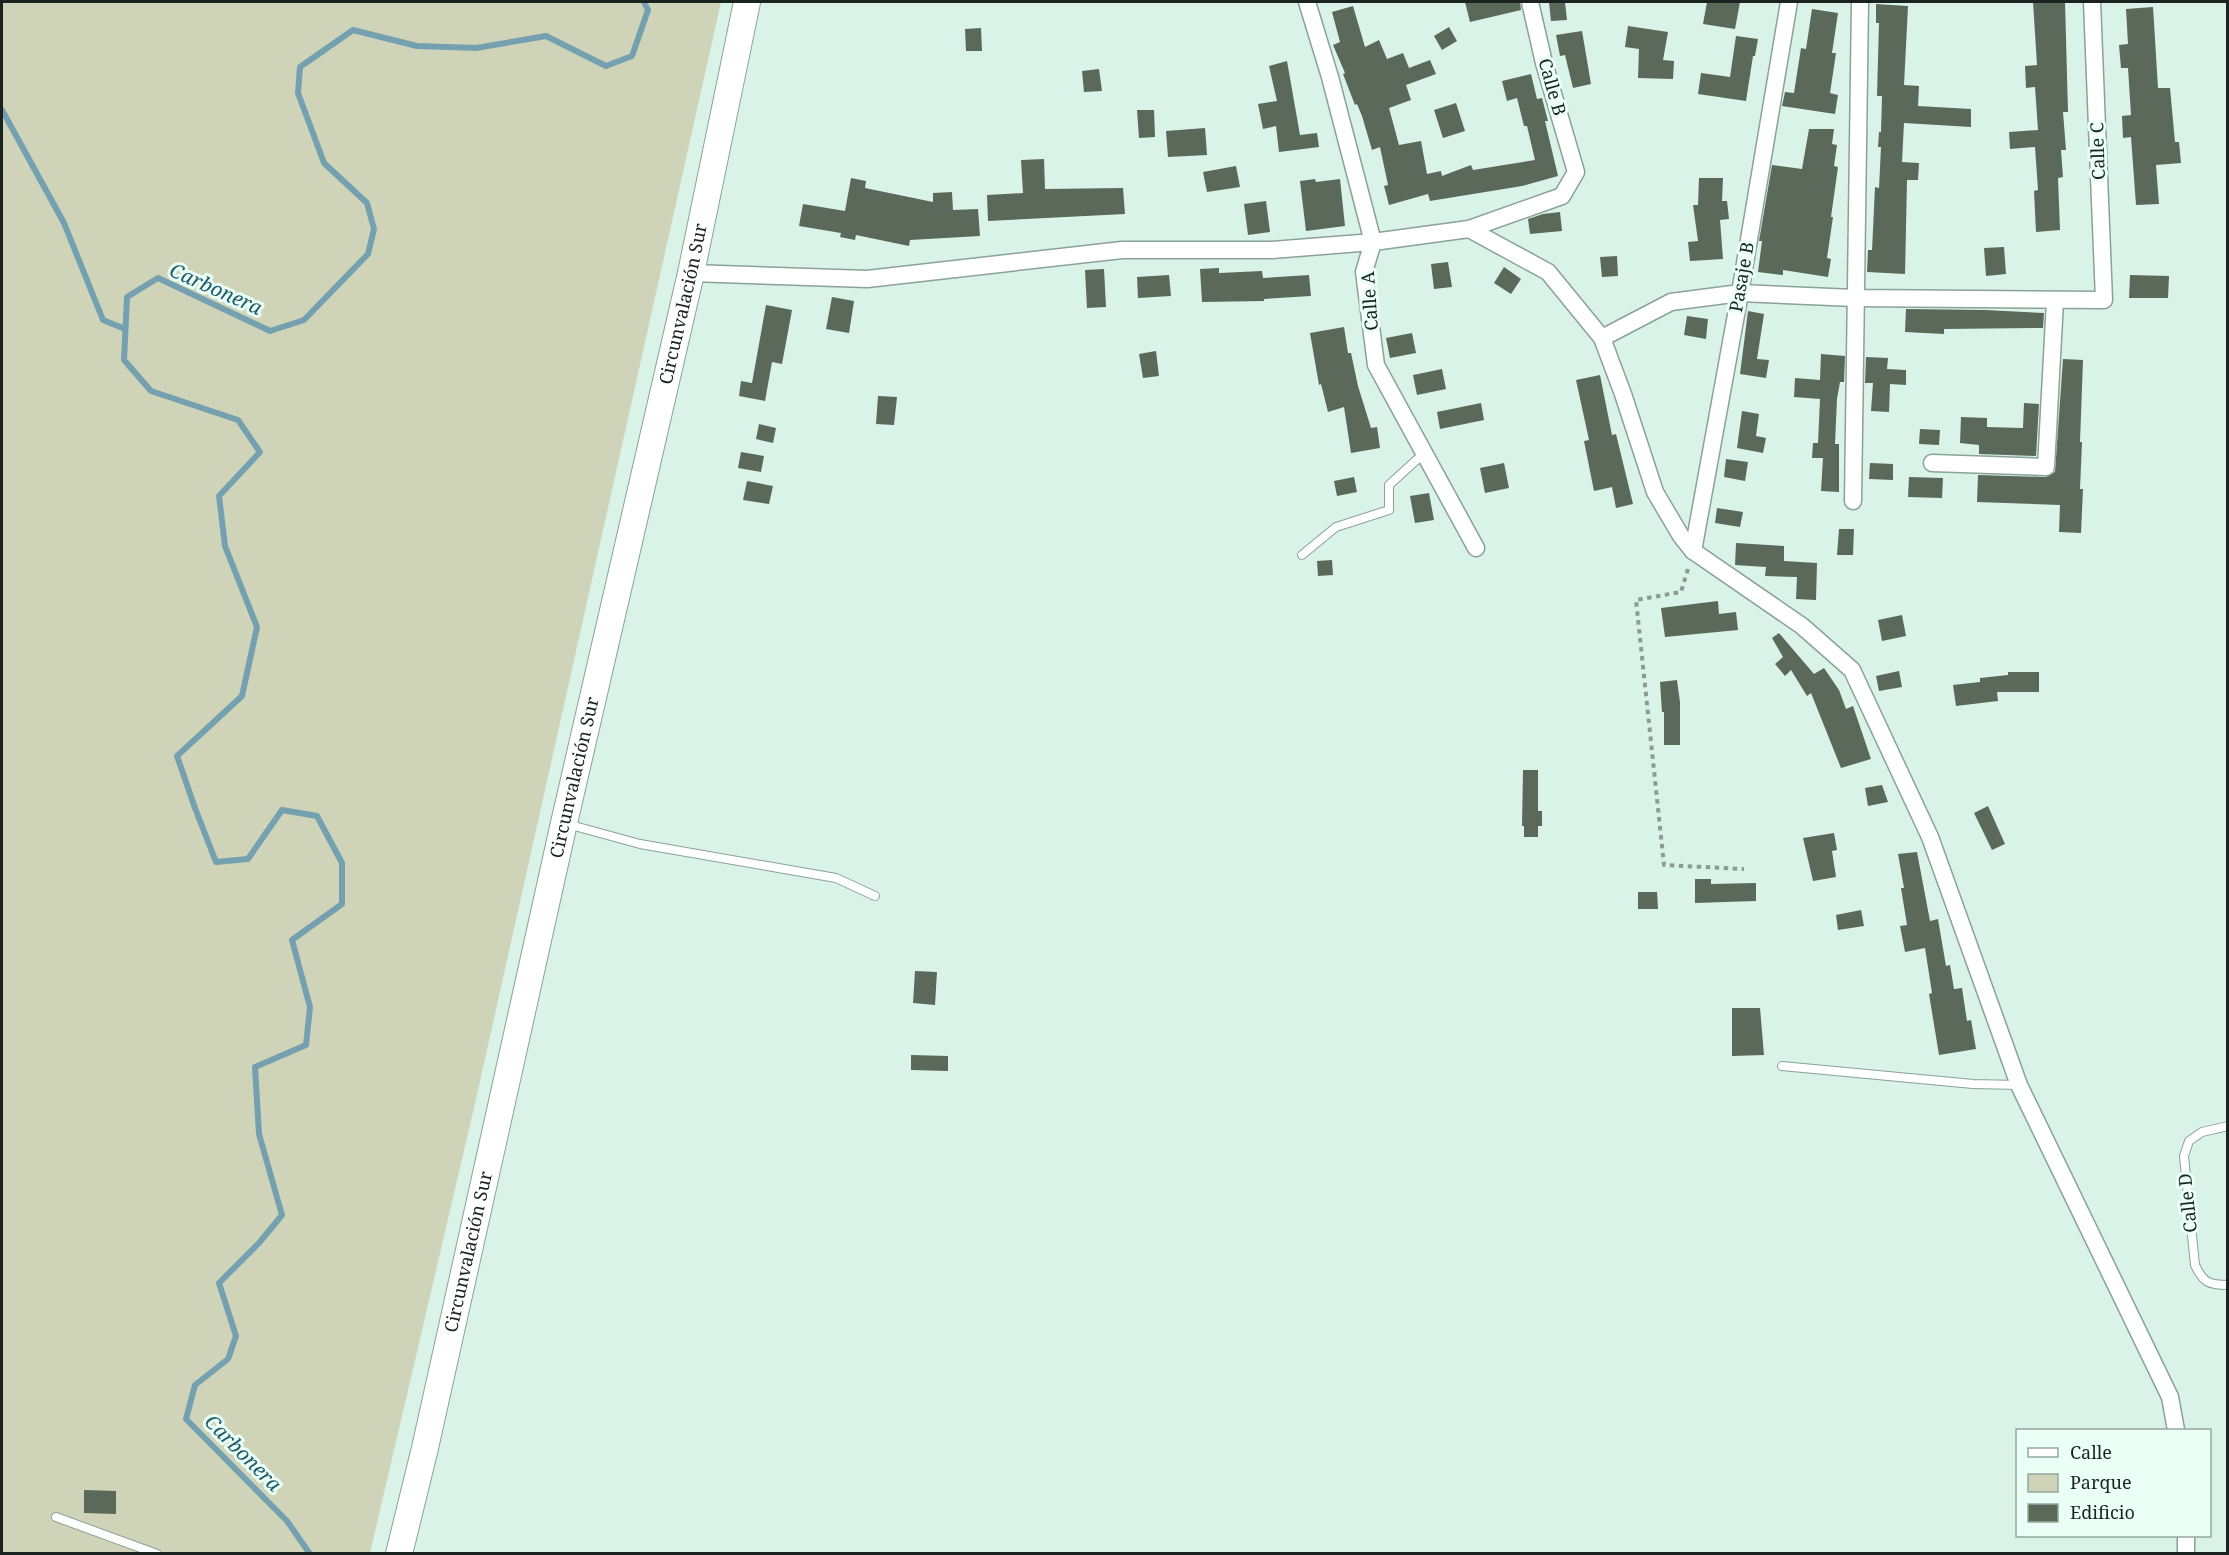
<svg xmlns="http://www.w3.org/2000/svg" width="2229" height="1555" font-family="'Noto Serif',serif">
  <style>
    .green { fill: #cfd4b9 }
    .lines { fill: none; stroke-linecap: round; stroke-linejoin: round }
    .stream { stroke: #75a0af; stroke-width: 6 }
    .building { fill: #5b695a }
    .lane-casing { stroke: #8aa298; stroke-width: 10 }
    .street-casing { stroke: #8aa298; stroke-width: 19 }
    .primary-casing { stroke: #8aa298; stroke-width: 28 }
    .path { stroke: #8a9d95; stroke-width: 4; stroke-dasharray: 4.5 4.5; stroke-linecap: butt }
    .lane { stroke: #fff; stroke-width: 8 }
    .street { stroke: #fff; stroke-width: 16 }
    .primary { stroke: #fff; stroke-width: 26 }
    .labels { text-anchor: middle; stroke-width: 6; stroke-linejoin: round; paint-order: stroke }
    .street-label { font-size: 18px; fill: #1a231f; stroke: #eafff6 }
    .water-label { font-size: 20px; font-style: italic; fill: #205b6b; stroke: #eafff6 }
  </style>
  <rect width="100%" height="100%" fill="#d9f3e8"/>
  <path class="green" d="M2,2H721L474,1108L370,1553L2,1554Z"/>
  <g class="lines">
    <g class="stream">
      <path d="M2,110L64,223L103,320L125,329"/>
      <path d="M310,1554L287,1521L186,1419L195,1385L228,1359L236,1336L219,1283L259,1243L282,1215L259,1134L255,1067L306,1045L310,1007L292,940L342,904V863L317,816L282,810L248,859L216,862L195,808L177,756L242,696L257,627L225,546L219,496L260,452L238,420L151,391L124,360L127,297L158,278L270,331L304,320L368,254L374,229L367,203L324,163L298,93L300,67L353,30L417,46L476,48L546,36L606,66L632,56L648,10L644,2"/>
    </g>
  </g>
  <g class="building">
    <path d="M1465,2H1520L1521,10L1470,22Z"/>
    <path d="M1549,2H1565L1567,20L1551,21Z"/>
    <path d="M1707,2H1740L1735,29L1703,24Z"/>
    <path d="M2033,2H2065L2068,112H2063L2066,150H2061L2063,177L2058,178L2060,230L2036,232L2034,191L2038,190L2035,147L2010,149L2009,132L2038,130L2035,87L2026,88L2025,66L2037,65Z"/>
    <path d="M1876,4L1908,6L1904,85L1919,86L1918,106L1971,109V127L1904,123L1902,162L1919,163L1918,180H1907L1905,274L1867,272L1868,250H1872L1875,187L1879,188L1881,147H1878L1879,132H1881L1882,96H1877L1879,23H1876Z"/>
    <path d="M1353,6L1365,47L1379,40L1387,59L1403,53L1409,68L1430,60L1436,74L1406,85L1411,100L1389,108L1399,145L1421,141L1427,174L1441,171L1442,176L1471,165L1473,170L1535,160L1527,126H1524L1517,98L1507,101L1502,81L1531,74L1537,99L1542,98L1548,121H1545L1558,176L1522,186L1430,201L1428,194L1389,205L1384,186L1388,185L1380,147L1372,150L1362,116L1357,104L1355,105L1343,74L1345,73L1333,45L1340,42L1332,12Z"/>
    <path d="M2153,7L2158,88H2170L2175,142H2179L2181,163L2156,165L2159,204L2136,205L2131,137L2123,138L2122,116L2131,115L2128,68H2121L2119,45L2128,44L2126,9Z"/>
    <path d="M1812,9L1838,13L1832,53H1836L1830,93L1838,95L1835,114L1782,106L1785,92L1794,93L1801,48L1806,49Z"/>
    <path d="M1628,26L1668,32L1663,60L1674,61L1673,79L1638,78L1639,49L1625,47Z"/>
    <path d="M1449,27L1457,41L1442,50L1434,36Z"/>
    <path d="M981,28L982,51H966L965,29Z"/>
    <path d="M1582,31L1591,84L1573,88L1565,55L1560,56L1556,35Z"/>
    <path d="M1736,36L1758,39L1755,56H1753L1746,101L1698,94L1701,73L1730,77Z"/>
    <path d="M1287,61L1300,135L1317,133L1319,147L1279,152L1276,126L1263,129L1258,104L1277,101L1269,66Z"/>
    <path d="M1099,69L1102,91L1084,92L1082,71Z"/>
    <path d="M1456,103L1465,131L1443,138L1434,110Z"/>
    <path d="M1137,110H1154L1155,137L1139,138Z"/>
    <path d="M1205,128L1207,155L1168,157L1166,131Z"/>
    <path d="M1809,129H1834L1832,144L1837,145L1834,166L1838,167L1831,217H1833L1827,258L1831,259L1828,277L1783,270V275L1758,272L1762,241H1759L1772,165L1802,169Z"/>
    <path d="M1044,159L1045,189L1123,188L1125,214L988,221L987,195L1023,193L1021,160Z"/>
    <path d="M1236,166L1240,187L1207,192L1203,172Z"/>
    <path d="M851,178L866,181L865,188L933,202V193L952,192L953,210L978,209L980,236L910,240L909,246L856,235L855,240L840,237L841,233L799,226L803,204L845,211Z"/>
    <path d="M1699,178H1723L1722,201H1727L1729,219L1720,220L1723,259L1690,261L1688,242L1698,241L1693,205H1698Z"/>
    <path d="M1315,179L1316,182L1340,179L1345,226L1306,231L1300,181Z"/>
    <path d="M1266,201L1270,232L1248,235L1244,204Z"/>
    <path d="M1560,212L1562,231L1530,234L1528,219L1543,214Z"/>
    <path d="M2004,247L2006,274L1986,276L1984,248Z"/>
    <path d="M1617,256L1618,276L1602,277L1600,257Z"/>
    <path d="M1448,262L1452,287L1434,289L1431,264Z"/>
    <path d="M1504,267L1521,279L1511,294L1494,283Z"/>
    <path d="M1219,268V273L1262,271L1263,278L1309,275L1311,296L1264,299V301L1202,302L1200,269Z"/>
    <path d="M1104,269L1106,307L1087,308L1085,270Z"/>
    <path d="M1169,275L1171,296L1138,298L1137,277Z"/>
    <path d="M2130,275L2169,276L2168,298H2129Z"/>
    <path d="M832,297L854,301L849,333L826,329Z"/>
    <path d="M766,305L792,310L782,364L772,362L765,401L739,396L741,381L752,383Z"/>
    <path d="M1906,309L1985,310L2044,313L2043,328L1944,329V334L1905,332Z"/>
    <path d="M1748,311L1764,314L1757,359L1769,360L1766,378L1740,374Z"/>
    <path d="M1687,316L1708,319L1706,339L1684,335Z"/>
    <path d="M1344,327L1348,353H1351L1358,386L1371,428L1377,427L1380,448L1351,453L1344,407L1328,412L1321,384L1319,385L1310,333Z"/>
    <path d="M1412,333L1416,353L1390,358L1386,338Z"/>
    <path d="M1156,351L1159,376L1143,378L1139,354Z"/>
    <path d="M1821,354L1845,356L1844,382H1840L1837,399L1835,444H1839V492L1821,491L1823,458H1812L1813,443H1818L1820,399L1794,397L1795,378L1820,380Z"/>
    <path d="M1866,357L1888,358L1887,369L1906,370V385L1890,384L1889,412L1871,411L1873,383H1865Z"/>
    <path d="M2063,359L2083,360L2080,442H2082L2080,489H2083L2081,533L2059,532L2060,505L1977,502L1978,475L2046,477L2055,472Z"/>
    <path d="M1442,369L1446,389L1417,395L1413,375Z"/>
    <path d="M1600,375L1612,435L1616,434L1633,504L1616,508L1612,487L1594,491L1584,441L1589,440L1576,380Z"/>
    <path d="M878,396L897,397L894,425L876,424Z"/>
    <path d="M1481,403L1484,420L1440,429L1437,412Z"/>
    <path d="M2024,403L2039,404L2036,456L1979,454V445L1960,443L1961,417L1987,418V427L2023,428Z"/>
    <path d="M1742,411L1759,414L1756,436L1766,438L1763,453L1737,448Z"/>
    <path d="M759,424L776,428L773,443L756,439Z"/>
    <path d="M1920,429L1940,430L1939,445L1919,444Z"/>
    <path d="M741,452L764,456L761,472L738,468Z"/>
    <path d="M1726,459L1748,462L1745,481L1724,477Z"/>
    <path d="M1504,463L1509,488L1485,493L1480,468Z"/>
    <path d="M1870,463L1893,464V480L1869,479Z"/>
    <path d="M1354,477L1357,492L1337,496L1334,481Z"/>
    <path d="M1909,477L1943,478L1942,498L1908,497Z"/>
    <path d="M747,481L773,486L769,504L743,500Z"/>
    <path d="M1429,493L1434,520L1415,523L1410,496Z"/>
    <path d="M1717,508L1743,512L1740,527L1715,523Z"/>
    <path d="M1839,529H1854L1853,555H1837Z"/>
    <path d="M1736,543L1784,546V561L1817,563L1816,600L1796,599L1797,577L1765,576L1766,567L1735,565Z"/>
    <path d="M1332,560L1333,575L1318,576L1317,561Z"/>
    <path d="M1718,601L1719,614L1736,612L1738,630L1665,637L1661,608Z"/>
    <path d="M1902,615L1906,636L1882,641L1878,620Z"/>
    <path d="M1779,633L1814,674L1824,668L1839,690L1846,709L1853,706L1871,759L1841,768L1811,693L1807,696L1791,670L1785,676L1775,664L1783,657L1772,638Z"/>
    <path d="M1899,671L1902,687L1879,691L1876,676Z"/>
    <path d="M2008,672H2039V692H1997L1998,701L1956,706L1953,685L1980,682V678L2008,675Z"/>
    <path d="M1677,680L1680,702V745H1664V712H1662L1660,682Z"/>
    <path d="M1523,770H1538V811H1542V826H1538V837H1524V826H1522Z"/>
    <path d="M1882,785L1888,802L1868,806L1865,788Z"/>
    <path d="M1988,806L2005,844L1992,850L1974,813Z"/>
    <path d="M1834,833L1837,850L1832,851L1836,877L1813,881L1803,838Z"/>
    <path d="M1917,852L1930,921L1938,919L1946,966L1950,965L1954,989L1962,988L1967,1021L1971,1020L1976,1049L1939,1055L1929,994L1932,993L1925,948L1905,952L1900,926L1907,925L1901,888H1904L1898,854Z"/>
    <path d="M1695,879H1711V884L1756,883V901L1695,903Z"/>
    <path d="M1638,892H1657L1658,909H1638Z"/>
    <path d="M1861,910L1864,926L1838,930L1836,915Z"/>
    <path d="M915,971L937,972L935,1005L913,1003Z"/>
    <path d="M1732,1008H1760L1764,1055L1732,1056Z"/>
    <path d="M911,1055L948,1056V1071L911,1070Z"/>
    <path d="M84,1490L116,1491V1514L84,1513Z"/>
  </g>
  <g class="lines">
    <g class="lane-casing">
      <g id="lane">
        <path d="M1302,555L1336,527L1389,510V485L1423,454"/>
        <path d="M567,824L640,844L836,878L875,896"/>
        <path d="M1782,1066L1973,1084L2019,1085"/>
        <path d="M2228,1126L2202,1132L2189,1141L2184,1156L2195,1265C2203,1282 2208,1285 2228,1285"/>
        <path d="M56,1517L157,1554"/>
      </g>
    </g>
    <g class="street-casing">
      <g id="street">
        <path d="M1307,2L1330,77L1373,242L1364,272L1376,365L1476,548"/>
        <path d="M1469,229L1548,272L1602,338L1623,394L1655,492L1681,536L1693,551L1802,626L1852,670L1930,837L2019,1085L2170,1397L2176,1430"/>
        <path d="M691,273L867,279L1122,250H1272L1373,242L1469,229L1562,196L1576,172L1544,63L1530,2"/>
        <path d="M1602,338L1671,302L1740,293L1855,298L2104,300L2092,2"/>
        <path d="M1932,463L2046,467L2055,301"/>
        <path d="M1853,501L1860,2"/>
        <path d="M1693,551L1740,293L1789,2"/>
        <path d="M2186,1536V1554"/>
      </g>
    </g>
    <g class="primary-casing">
      <g id="primary">
        <path id="s1" d="M399,1554L425,1448L564,823L691,273L747,2"/>
      </g>
    </g>
    <path class="path" d="M1688,569L1681,592L1636,600L1664,865L1744,869"/>
    <use href="#lane" class="lane"/>
    <use href="#street" class="street"/>
    <use href="#primary" class="primary"/>
  </g>
  <g class="labels">
    <g class="street-label">
      <text transform="translate(1552 87) rotate(74)" y="6">Calle B</text>
      <text transform="translate(2098 151) rotate(-92)" y="6">Calle C</text>
      <text transform="translate(1742 277) rotate(-80)" y="6">Pasaje B</text>
      <text transform="translate(1370 301) rotate(-94)" y="6">Calle A</text>
      <text dy="6" stroke="none"><textPath href="#s1" startOffset="1282">Circunvalación Sur</textPath></text>
      <text dy="6" stroke="none"><textPath href="#s1" startOffset="796">Circunvalación Sur</textPath></text>
      <text transform="translate(2188 1203) rotate(-96)" y="6">Calle D</text>
      <text dy="6" stroke="none"><textPath href="#s1" startOffset="310">Circunvalación Sur</textPath></text>
    </g>
    <g class="water-label">
      <text transform="translate(216 289) rotate(24)" y="7">Carbonera</text>
      <text transform="translate(243 1453) rotate(45)" y="7">Carbonera</text>
    </g>
  </g>
  <rect width="2229" height="1555" fill="none" stroke="#1a231f" stroke-width="6"/>
  <rect x="2016" y="1429" width="195" height="108" fill="#eafff6" stroke="#97a7a0" stroke-width="1.5"/>
  <rect x="2028" y="1448" width="30" height="9" fill="#ffffff" stroke="#97a7a0" stroke-width="1.5"/>
  <text x="2070" y="1459" font-size="18" fill="#1a231f">Calle</text>
  <rect x="2028" y="1474" width="30" height="18" fill="#cfd4b9" stroke="#97a7a0" stroke-width="1.5"/>
  <text x="2070" y="1489" font-size="18" fill="#1a231f">Parque</text>
  <rect x="2028" y="1504" width="30" height="18" fill="#5b695a" stroke="#97a7a0" stroke-width="1.5"/>
  <text x="2070" y="1519" font-size="18" fill="#1a231f">Edificio</text>
</svg>
